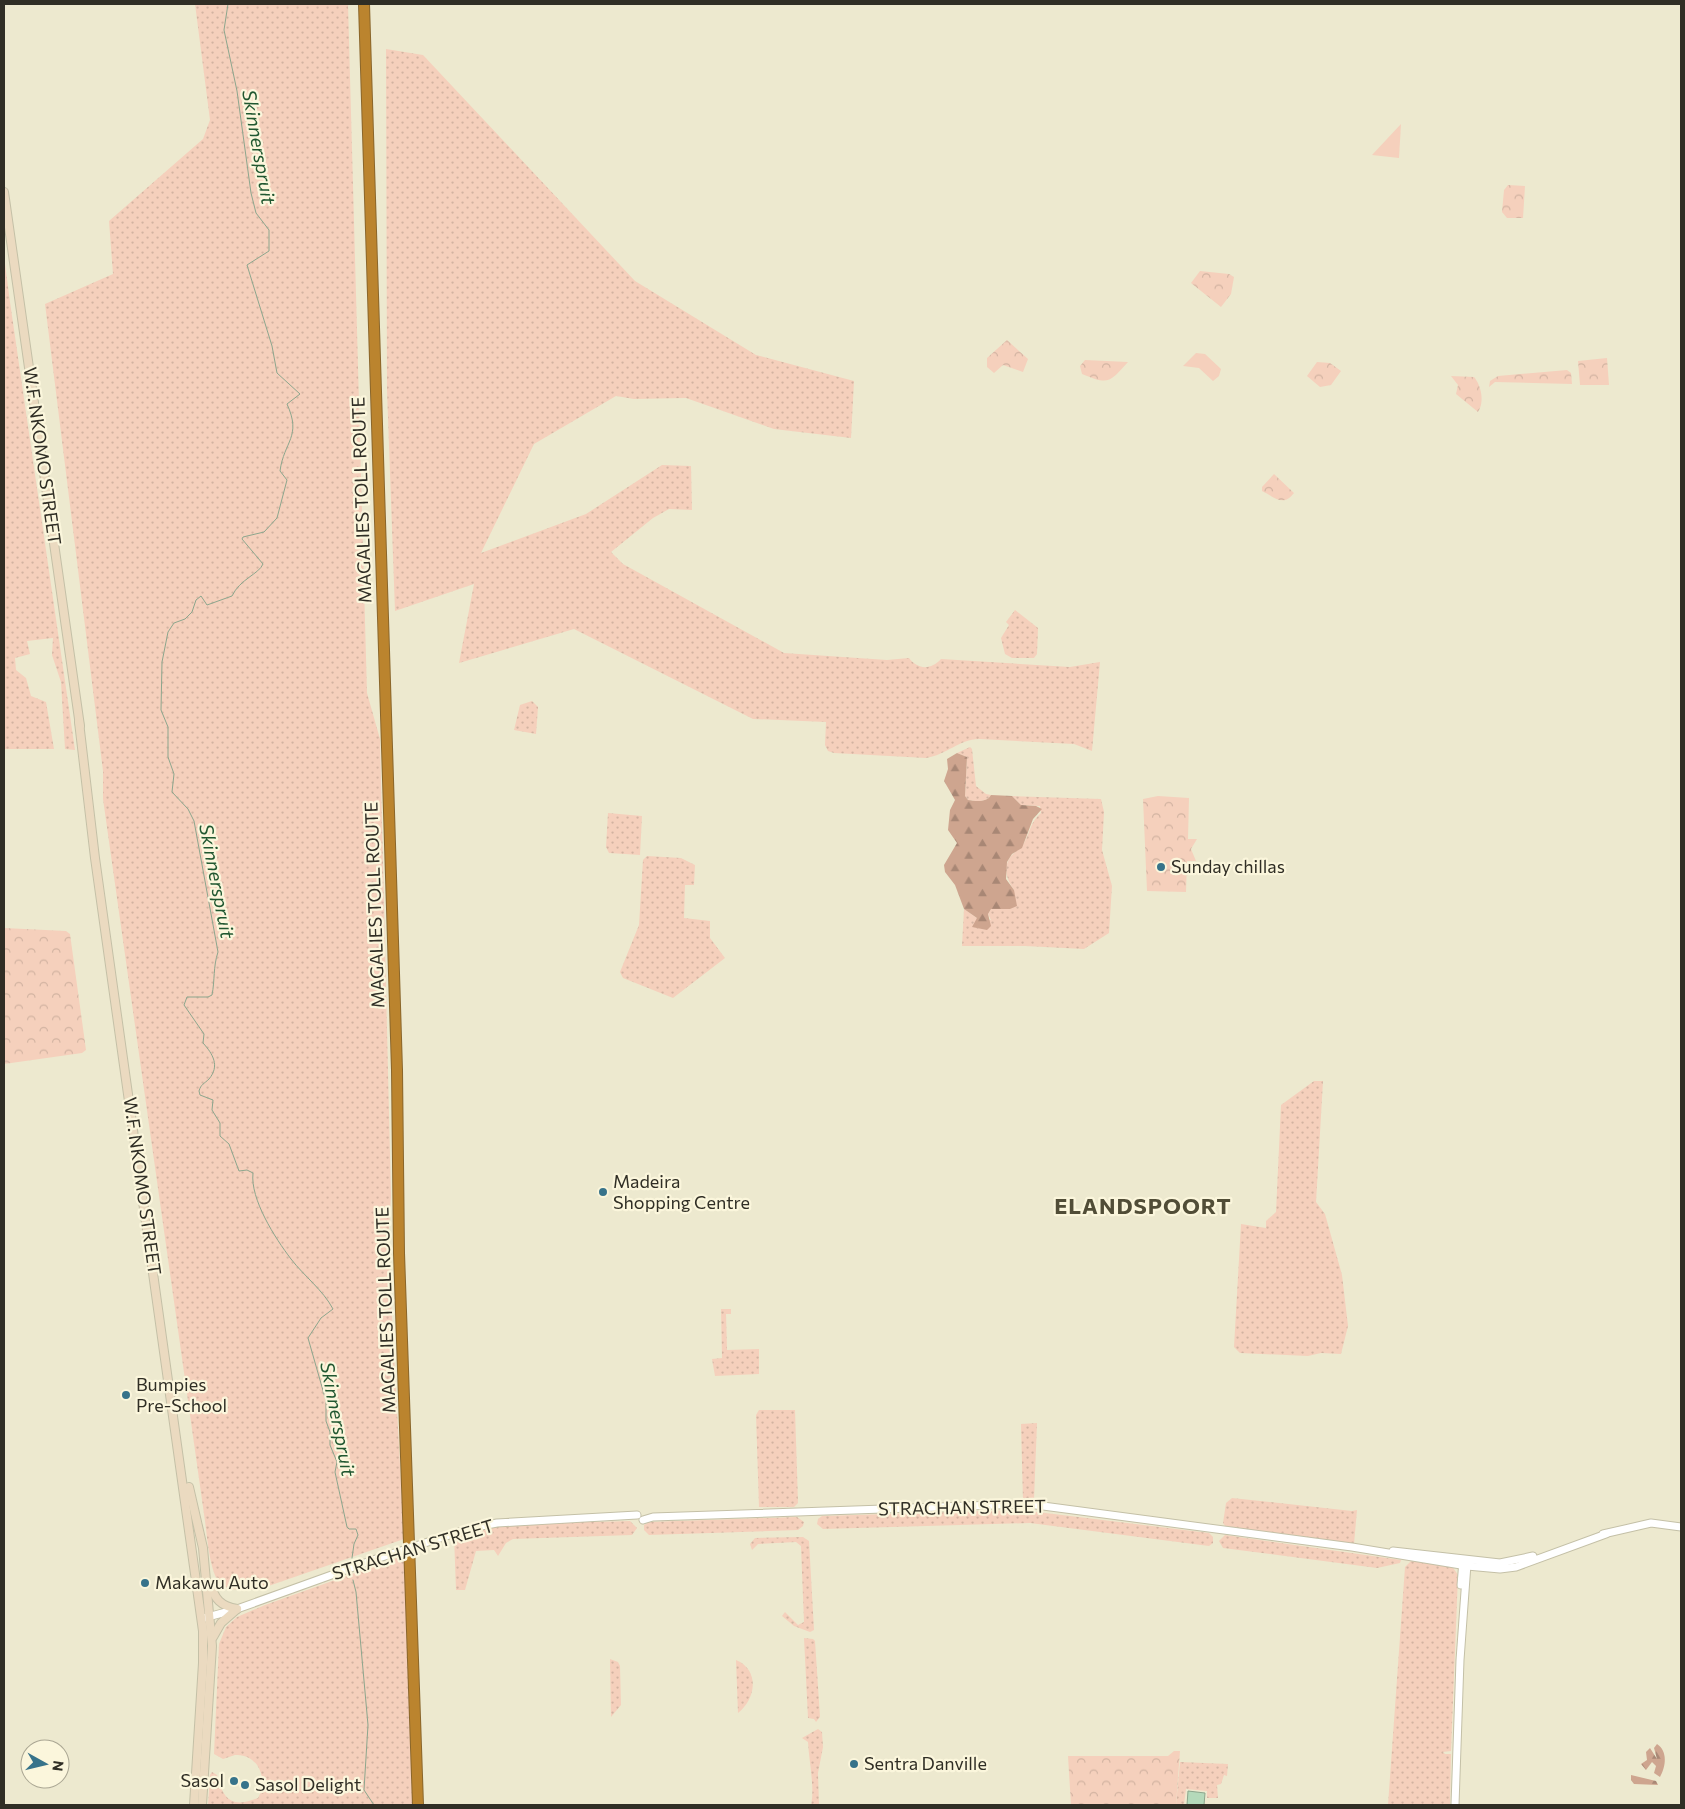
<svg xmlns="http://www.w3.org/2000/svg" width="1685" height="1809" font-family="Commissioner,sans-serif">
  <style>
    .grass { fill: url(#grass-dots) }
    .forest { fill: url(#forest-firs) }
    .park { fill: url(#park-crowns) }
    .pitch { fill: #f5d0bc }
    .water { fill: #b4d9ba; stroke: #8ca68d }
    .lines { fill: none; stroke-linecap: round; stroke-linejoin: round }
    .stream { stroke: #8ca68d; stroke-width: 1 }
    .tertiary-casing { stroke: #c4c0a7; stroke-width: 9 }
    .secondary-casing { stroke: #c4c0a7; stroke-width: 10 }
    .motorway-casing { stroke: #8a662b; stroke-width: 12 }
    .tertiary { stroke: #fff; stroke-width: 7 }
    .secondary { stroke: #ebdac0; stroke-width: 8 }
    .motorway { stroke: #bb842e; stroke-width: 10 }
    .tertiary-bridge-casing { stroke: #c4c0a7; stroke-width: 9; stroke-linecap: butt }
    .tertiary-bridge { stroke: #fff; stroke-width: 7 }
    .poi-dot { fill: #37738a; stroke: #fbf6dc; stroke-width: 2 }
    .labels { text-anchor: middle; stroke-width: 4.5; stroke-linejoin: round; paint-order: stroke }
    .street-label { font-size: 18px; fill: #302e25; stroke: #fbf6dc }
    .poi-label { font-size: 18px; fill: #302e25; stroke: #fbf6dc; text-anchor: start }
    .water-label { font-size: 19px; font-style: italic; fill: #205730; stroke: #fbf6dc }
    .district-label { font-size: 22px; font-weight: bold; letter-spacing: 1px; fill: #514d37; stroke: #fbf6dc }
  </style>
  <defs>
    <pattern id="grass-dots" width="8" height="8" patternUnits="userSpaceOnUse" patternTransform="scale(1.25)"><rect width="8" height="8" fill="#f5d0bc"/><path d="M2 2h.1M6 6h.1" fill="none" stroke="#d2b3a1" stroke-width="1.8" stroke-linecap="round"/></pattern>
    <pattern id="forest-firs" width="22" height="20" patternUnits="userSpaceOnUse" patternTransform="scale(1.25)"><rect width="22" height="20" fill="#cea58f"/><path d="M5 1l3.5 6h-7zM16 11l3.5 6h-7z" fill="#a88775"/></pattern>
    <pattern id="park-crowns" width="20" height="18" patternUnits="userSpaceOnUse" patternTransform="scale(1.25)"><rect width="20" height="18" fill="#f5d0bc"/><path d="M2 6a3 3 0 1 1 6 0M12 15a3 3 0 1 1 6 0" fill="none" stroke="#d2b3a1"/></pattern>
  </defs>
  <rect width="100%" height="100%" fill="#ede9cf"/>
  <g class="grass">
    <path d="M195,4H348L367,693L380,739L391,1196L388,1243L404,1539L257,1590C246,1590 231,1591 222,1585C210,1578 207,1535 205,1521L103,799V771L45,304L113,274L109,221L203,139L210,120Z"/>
    <path d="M386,49L423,55L635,281L756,355L854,381L851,438L774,429L686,398L634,399L616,396L534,444L481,553L586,514L662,465L691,466L692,510L669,509L653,518L611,552L623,564L784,653L887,660L909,658C918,670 931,670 941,659L1070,667L1100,662L1092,751L1074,744L979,739C960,739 946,755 926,758L834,753L828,751L825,745L826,722L753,719L574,629L459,663L474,584L395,611L387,390Z"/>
    <path d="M4,256L10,302L75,750L65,749L61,682L52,655L53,638L27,641L30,654L15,658L16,670L26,678L31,696L46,702L54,749H4Z"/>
    <path d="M1015,610L1038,628L1037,654L1034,658H1012L1005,654L1001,638L1009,625L1006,622Z"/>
    <path d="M532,701L538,707L536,734L514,730L520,705Z"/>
    <path d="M970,747L972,749L976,786L986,794L991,795C987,803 975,801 968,800L965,796L967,757L957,753Z"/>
    <path d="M1012,796L1101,799L1104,812L1102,850L1112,886L1109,933L1084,949L1025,946H962L964,909L977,918V921L991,920L988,914L991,909H1010L1014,890C1006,879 1002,865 1013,854C1017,850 1021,849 1024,843C1030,832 1031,821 1041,813L1040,806L1021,805Z"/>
    <path d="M608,813L642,816L640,855L609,853L606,847Z"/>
    <path d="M647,856L681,858L695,865L694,885H685L684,918L710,921V938L725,958L673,998L623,978L620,972L639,925L643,860Z"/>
    <path d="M1314,1081H1323L1316,1202L1325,1214L1342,1275L1348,1326L1341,1354L1321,1353L1308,1356L1240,1353L1234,1347L1241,1224L1266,1228V1221L1276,1212L1281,1105Z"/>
    <path d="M721,1309H731V1314H726L727,1350L759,1349V1374L715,1376L712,1359L722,1358Z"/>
    <path d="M759,1410H795L798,1503L794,1507H759L756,1415Z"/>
    <path d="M1037,1423L1034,1500L1023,1501L1021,1424Z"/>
    <path d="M1232,1498L1352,1511L1357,1510L1354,1544L1226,1527L1223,1523L1226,1503Z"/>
    <path d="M1021,1510L1209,1533L1213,1537V1543L1209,1546L1030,1523L823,1529L817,1524L818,1519L822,1516Z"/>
    <path d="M797,1517L804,1522L803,1526L798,1530L649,1535L644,1530V1525L649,1522Z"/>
    <path d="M630,1521L637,1528L632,1535L513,1539L506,1543L498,1556L494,1550L476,1551L465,1590H456L454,1536C511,1519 571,1523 630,1521Z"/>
    <path d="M1225,1535L1401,1560L1400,1563L1377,1568L1223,1548L1219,1541Z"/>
    <path d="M803,1537L809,1541L814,1630L810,1632L794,1626L782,1616L785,1612L798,1625L804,1622L801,1546L796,1542L758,1544L752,1550L750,1544L755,1538Z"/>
    <path d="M405,1555L413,1805H208L210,1775L212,1772L217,1775C223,1799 231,1809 258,1798C269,1780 258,1753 235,1755C231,1756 227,1758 223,1759L214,1754L219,1644L226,1627L237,1617L265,1605Z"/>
    <path d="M1411,1561L1452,1566L1458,1575L1451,1751L1443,1752L1445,1754H1451L1450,1805H1388L1405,1567Z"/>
    <path d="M804,1638L813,1639L815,1641L820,1717L816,1722L814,1719L808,1718Z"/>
    <path d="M610,1659L618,1662L620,1666L621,1705L611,1717Z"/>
    <path d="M736,1660C760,1670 756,1699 738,1713Z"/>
    <path d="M818,1729L822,1732L823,1747L818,1773L819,1804L811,1805C815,1788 809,1762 808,1742L802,1738Z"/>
    <path d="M1180,1762L1228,1764L1227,1776L1224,1775L1221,1784L1217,1785L1218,1798H1207V1791L1186,1789L1184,1805H1176Z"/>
  </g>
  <g class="forest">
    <path d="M957,753L967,757L965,796L968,800C975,801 987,803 991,795L1012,796L1021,805L1036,806L1042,809L1033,819L1022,848L1012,854L1007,862L1006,879L1014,890L1017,906L1010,909H991L988,914L991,926L987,930L972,927L977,918L964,909L955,885L945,872L944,865L957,843L948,830L950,810L955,800L944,781L948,769L947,759Z"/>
    <path d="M1657,1744C1668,1751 1666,1767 1660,1777L1654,1773L1656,1766L1652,1762L1646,1770L1641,1764L1647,1760L1646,1752L1650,1748L1657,1759L1654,1748Z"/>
    <path d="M1631,1775L1656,1781L1658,1785L1634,1784L1631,1780Z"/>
  </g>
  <g class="park">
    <path d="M1508,185L1525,186L1523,218H1507L1502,212L1504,190Z"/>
    <path d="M1200,271L1229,274L1234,277L1231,294L1221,307L1191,283Z"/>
    <path d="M1007,340L1028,359L1023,372L1003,365L994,373L987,367V358Z"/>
    <path d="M1607,358L1609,385H1580L1578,361Z"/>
    <path d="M1085,360L1128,362C1109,383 1109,385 1082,374L1080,366Z"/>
    <path d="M1317,362L1330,363L1341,371L1331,385L1320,387L1307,376Z"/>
    <path d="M1567,370L1571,373L1572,384L1495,382L1489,387L1490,381L1498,376Z"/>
    <path d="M1451,376L1474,377C1481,385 1485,402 1478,412L1456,394L1458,385Z"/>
    <path d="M1274,474L1294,493C1283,507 1276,498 1262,491V487Z"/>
    <path d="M1158,796L1189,798L1188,839H1197L1191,849L1196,861H1187L1186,892L1147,891L1143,799Z"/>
    <path d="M4,928L66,931L70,934L86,1050L82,1053L4,1064Z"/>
    <path d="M1174,1751H1180L1176,1805H1071L1068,1756H1168Z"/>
  </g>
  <g class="pitch">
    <path d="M1401,124L1399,158L1372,155Z"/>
    <path d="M1196,353L1205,354L1221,369L1219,376L1213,381L1199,368L1183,366Z"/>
  </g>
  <path class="water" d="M1188,1791L1205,1793L1204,1805H1187Z"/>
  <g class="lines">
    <g class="stream">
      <path d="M228,4L224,30L237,91L251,193L256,213L269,230V251L247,265L272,346L277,373L300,394L287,404C302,437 284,441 280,471L287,480L277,518L264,532L243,537L242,539L263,564C259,574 240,579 232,596L207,605L201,596L196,600L192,612L185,619L174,623L168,632L162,662L161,710L168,727V757L174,774L172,792L188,809L194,821L218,952C213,967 215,980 212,995L208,997H187L184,1005L204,1034L203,1043C213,1054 220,1066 209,1079C204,1084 201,1084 199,1091L200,1095L213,1100L212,1110L220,1123V1136L229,1144L239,1171L247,1170L253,1173C250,1199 275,1238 291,1259C304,1276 323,1290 333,1309L321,1318L308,1338L326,1401V1421L330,1432V1445L337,1462L335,1472L347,1527L349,1529H356L358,1535L354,1544L352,1558"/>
      <path d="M353,1580L356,1592L368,1725L364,1790L374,1805"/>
    </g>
    <g class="tertiary-casing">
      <g id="tertiary">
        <path d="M643,1520L653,1517L1028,1504L1352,1547L1467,1566L1500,1569L1516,1567L1606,1534"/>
        <path d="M1603,1534L1651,1523L1681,1527"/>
        <path d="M431,1541L471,1528L497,1523L637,1515"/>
        <path d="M1393,1551L1500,1563L1533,1556"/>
        <path d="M1461,1585L1463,1561"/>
        <path d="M204,1618L237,1609L376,1559"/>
        <path d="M1455,1805L1460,1660L1467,1564"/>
      </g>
    </g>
    <g class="secondary-casing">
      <g id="secondary">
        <path d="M4,192L80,726"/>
        <path d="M79,722L95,858L203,1631V1663L194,1805"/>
        <path d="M189,1487L203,1548L212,1646L202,1805"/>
        <path d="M211,1584C214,1599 221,1606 237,1609"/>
        <path d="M213,1637L221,1623L237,1609"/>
      </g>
    </g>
    <g class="motorway-casing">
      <path id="motorway" d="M364,4L397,1070L399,1253L418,1805"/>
    </g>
    <use href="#tertiary" class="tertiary"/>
    <use href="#secondary" class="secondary"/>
    <use href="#motorway" class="motorway"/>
    <g class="tertiary-bridge-casing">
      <path id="tertiary-bridge" d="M376,1559L431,1541"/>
    </g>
    <use href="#tertiary-bridge" class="tertiary-bridge"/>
  </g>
  <g class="poi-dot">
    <circle cx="1161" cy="867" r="5"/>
    <circle cx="603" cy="1192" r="5"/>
    <circle cx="126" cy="1395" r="5"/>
    <circle cx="145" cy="1583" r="5"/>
    <circle cx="854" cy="1764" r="5"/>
    <circle cx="234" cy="1781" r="5"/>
    <circle cx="245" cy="1785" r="5"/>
  </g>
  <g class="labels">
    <g class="street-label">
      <text transform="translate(42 456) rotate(82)" y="6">W.F. NKOMO STREET</text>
      <text transform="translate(362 500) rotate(-92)" y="6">MAGALIES TOLL ROUTE</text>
      <text transform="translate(375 905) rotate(-92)" y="6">MAGALIES TOLL ROUTE</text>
      <text transform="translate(142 1186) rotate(82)" y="6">W.F. NKOMO STREET</text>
      <text transform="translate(386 1310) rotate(-92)" y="6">MAGALIES TOLL ROUTE</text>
      <text transform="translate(962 1508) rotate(-1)" y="6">STRACHAN STREET</text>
      <text transform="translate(413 1550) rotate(-17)" y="6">STRACHAN STREET</text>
    </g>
    <g class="poi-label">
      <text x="1171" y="873">Sunday chillas</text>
      <text x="613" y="1188">Madeira<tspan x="613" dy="21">Shopping Centre</tspan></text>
      <text x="136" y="1391">Bumpies<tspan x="136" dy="21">Pre-School</tspan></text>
      <text x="155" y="1589">Makawu Auto</text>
      <text x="864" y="1770">Sentra Danville</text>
      <text x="224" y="1787" text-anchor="end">Sasol</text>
      <text x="255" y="1791">Sasol Delight</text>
    </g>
    <g class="water-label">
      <text transform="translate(259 147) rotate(80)" y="7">Skinnerspruit</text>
      <text transform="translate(217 881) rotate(79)" y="7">Skinnerspruit</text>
      <text transform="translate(338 1419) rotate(79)" y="7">Skinnerspruit</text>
    </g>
    <g class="district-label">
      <text x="1143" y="1214">ELANDSPOORT</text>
    </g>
  </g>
  <rect width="1685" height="1809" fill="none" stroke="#302e25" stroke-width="10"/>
  <g transform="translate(45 1764) rotate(98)"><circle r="24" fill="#fbf6dc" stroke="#aaa693"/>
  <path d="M0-4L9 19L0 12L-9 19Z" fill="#37738a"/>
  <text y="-8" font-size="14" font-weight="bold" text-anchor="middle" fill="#302e25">N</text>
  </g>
</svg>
